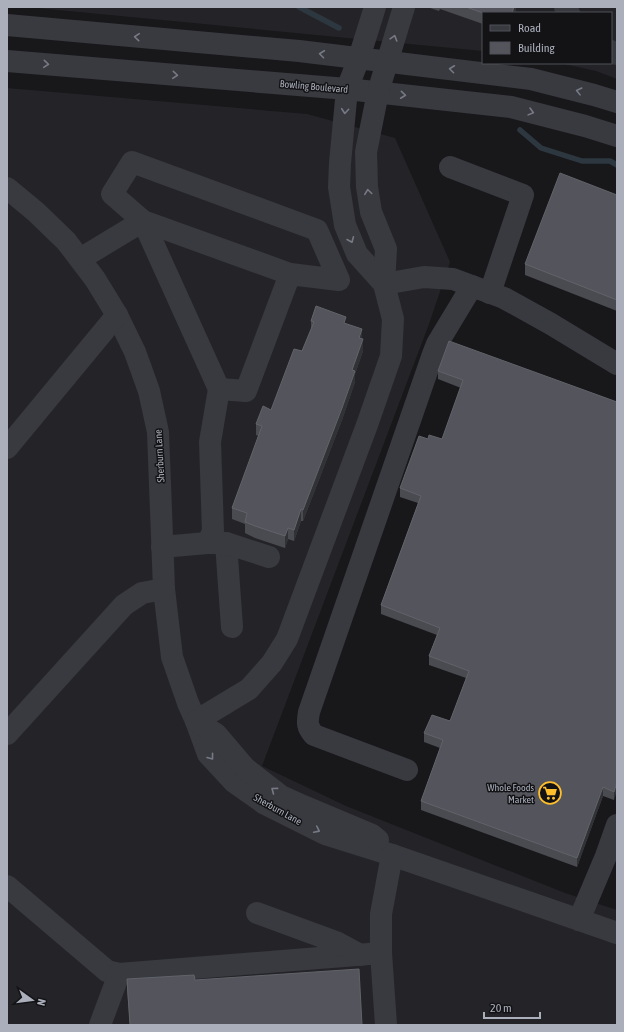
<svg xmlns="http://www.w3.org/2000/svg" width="624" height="1032" font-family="'Asap Condensed',sans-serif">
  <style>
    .built { fill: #242428 }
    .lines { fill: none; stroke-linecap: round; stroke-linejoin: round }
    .stream { stroke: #2d3740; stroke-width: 5.5 }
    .minor { stroke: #393a40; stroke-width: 22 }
    .wall { fill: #494b50 }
    .shaded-wall { fill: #313236 }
    .building { fill: #54555c; stroke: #61636a }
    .oneway { stroke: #777a84 }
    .labels { text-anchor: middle; stroke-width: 3; stroke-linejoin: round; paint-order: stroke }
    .street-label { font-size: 10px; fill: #aaafbb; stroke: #131316 }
    .poi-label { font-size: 10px; fill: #aaafbb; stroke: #131316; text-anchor: end }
  </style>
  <rect width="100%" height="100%" fill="#18181b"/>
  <g class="built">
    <path d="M27,7H617V79L596,71L560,63H611V13H483V51Z"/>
    <path d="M7,88L307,114L395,138L450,262L429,324L262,766L346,806L565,893L617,910V1025H7Z"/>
  </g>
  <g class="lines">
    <g class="stream">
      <path d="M299,7L339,28"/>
      <path d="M520,130L541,148L582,161H610L617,165"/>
    </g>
    <g class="minor">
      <path d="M375,7L359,58L347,89L340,163L339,187L345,225L357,254L384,284"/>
      <path d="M565,7L569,13"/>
      <path d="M7,25L299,51L531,79L594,95L617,102"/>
      <path d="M611,51L617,54"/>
      <path d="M7,61L347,89L511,107L585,126L617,136"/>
      <path d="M450,167L523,195L490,293"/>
      <path d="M7,188L36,212L66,241L95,279L117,315L135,352L149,391L158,432L164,589L172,657L188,703L196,721L208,754L234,782L265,804L325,834L392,855L617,933"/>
      <path d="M143,221L290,274"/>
      <path d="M80,259L143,221L112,194L132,162L317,230L339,280L290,274L246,391L219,389L143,221"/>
      <path d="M384,284L424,277L453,279L504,298L551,324L617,364"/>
      <path d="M7,448L117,315"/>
      <path d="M207,543H226L232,627"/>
      <path d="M226,543L269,557"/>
      <path d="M162,547L207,543L213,532L210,442L219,389"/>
      <path d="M196,721L249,689L272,663L287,639L367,425L391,356L393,319L384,284L386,249L371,212L367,187L366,152L378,92L404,7"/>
      <path d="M196,721L216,734L245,768L281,796L303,806L372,835L378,840"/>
      <path d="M7,734L124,605L142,593L164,589"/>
      <path d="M407,770L314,735C307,727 307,723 309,712L433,354L437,344L472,286"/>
      <path d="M7,886L107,971L119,974L381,953"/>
      <path d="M257,913L336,942L360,955"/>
      <path d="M579,920L606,856L617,825"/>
      <path d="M100,1025L119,974"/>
      <path d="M386,1025L381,953V914L392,855"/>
    </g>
  </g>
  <g class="wall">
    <path d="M427,7H516L515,13H483V24L440,9L439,11Z"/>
    <path d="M617,195V311L525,275V264Z"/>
    <path d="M311,321L346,324L362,339L363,351L355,374V382L342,420L303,521H301L294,541L288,539L285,548L255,538L245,533V524L232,519V508L259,436L256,435V424L271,410L302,351L311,330Z"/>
    <path d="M438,371L617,402L614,800L603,796L577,867L421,810V801L440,748L424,742V733L450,721L466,678L429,665V656L437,635L381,614V605L418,503L400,497V488L442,439L461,388L438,379Z"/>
    <path d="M127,979L195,980L362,1025H130L127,990Z"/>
  </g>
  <g class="shaded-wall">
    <path d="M513,7H516L515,13H512Z"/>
    <path d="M362,329V340L359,338Z"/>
    <path d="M363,339V351L355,374V382L342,420L303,521V510Z"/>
    <path d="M301,509V521L294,541V530Z"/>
    <path d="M288,528V539L285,548V536Z"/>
    <path d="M617,782V791L614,800V792Z"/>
    <path d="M603,787V796L577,867V858Z"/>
  </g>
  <g class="building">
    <path d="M466,7H514L512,13H483Z"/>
    <path d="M560,173L617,195V300L525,264Z"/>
    <path d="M316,306L346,317L344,323L362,329L359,338L363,339L352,370L355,371L342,408L303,510L301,509L294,530L288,528L285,536L255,526L245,522L247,513L232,508L262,426L256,424L263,406L271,410L294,349L302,351L314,322L311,321Z"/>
    <path d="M449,341L617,402V782L614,792L603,787L577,858L421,801L443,740L424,733L432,715L450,721L469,671L429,656L440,628L381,605L421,496L400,488L419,436L428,439L429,435L442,439L463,380L438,371Z"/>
    <path d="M359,969L362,1025H130L127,979L194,975L195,980Z"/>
  </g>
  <defs><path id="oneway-chevron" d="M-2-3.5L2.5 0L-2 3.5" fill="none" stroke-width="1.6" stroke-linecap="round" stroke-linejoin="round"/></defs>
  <g class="oneway">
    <use href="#oneway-chevron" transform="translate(137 37) rotate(-175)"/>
    <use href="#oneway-chevron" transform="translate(394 38) rotate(-73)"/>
    <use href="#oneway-chevron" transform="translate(322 54) rotate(-173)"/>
    <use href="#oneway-chevron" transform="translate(46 64) rotate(5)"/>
    <use href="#oneway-chevron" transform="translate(452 69) rotate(-173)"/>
    <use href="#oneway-chevron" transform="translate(175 75) rotate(5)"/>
    <use href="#oneway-chevron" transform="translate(579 91) rotate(-166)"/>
    <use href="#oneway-chevron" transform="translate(403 95) rotate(6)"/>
    <use href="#oneway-chevron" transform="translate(345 111) rotate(95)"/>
    <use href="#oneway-chevron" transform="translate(531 112) rotate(15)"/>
    <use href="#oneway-chevron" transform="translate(368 192) rotate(-98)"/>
    <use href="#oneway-chevron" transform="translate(351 240) rotate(67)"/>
    <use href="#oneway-chevron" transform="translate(211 757) rotate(52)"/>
    <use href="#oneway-chevron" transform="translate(274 790) rotate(-143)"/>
    <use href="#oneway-chevron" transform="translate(317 830) rotate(26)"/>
  </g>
  <defs>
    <g id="supermarket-ring" transform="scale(1.15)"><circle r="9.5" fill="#131316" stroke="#ffbf2c" stroke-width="1.5"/><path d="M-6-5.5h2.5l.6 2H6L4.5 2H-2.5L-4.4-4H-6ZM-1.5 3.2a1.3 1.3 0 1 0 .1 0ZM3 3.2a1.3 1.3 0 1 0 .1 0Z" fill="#ffbf2c"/></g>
  </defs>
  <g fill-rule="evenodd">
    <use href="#supermarket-ring" x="550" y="793"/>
  </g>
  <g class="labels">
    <g class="street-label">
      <text transform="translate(314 86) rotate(5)" y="4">Bowling Boulevard</text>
      <text transform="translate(159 456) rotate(-93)" y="4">Sherburn Lane</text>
      <text transform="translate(278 809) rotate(29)" y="4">Sherburn Lane</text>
    </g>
    <g class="poi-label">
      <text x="534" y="791">Whole Foods<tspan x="534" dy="12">Market</tspan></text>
    </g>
  </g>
  <rect width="624" height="1032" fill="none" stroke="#aaafbb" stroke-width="16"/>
  <rect x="482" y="12" width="130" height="52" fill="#131316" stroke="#4f5158"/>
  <rect x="490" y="25" width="20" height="6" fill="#393a40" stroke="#4f5158"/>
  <text x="518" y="32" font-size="12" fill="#aaafbb">Road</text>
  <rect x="490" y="42" width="20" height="12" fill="#54555c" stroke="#4f5158"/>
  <text x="518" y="52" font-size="12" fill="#aaafbb">Building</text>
  <g transform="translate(32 1000) rotate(104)" stroke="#131316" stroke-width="3" paint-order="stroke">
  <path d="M0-3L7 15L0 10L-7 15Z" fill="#aaafbb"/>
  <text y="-6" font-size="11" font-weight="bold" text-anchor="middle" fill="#aaafbb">N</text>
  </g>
  <path d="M484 1012v6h56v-6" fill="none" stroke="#aaafbb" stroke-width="2"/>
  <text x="490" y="1012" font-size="12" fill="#aaafbb" stroke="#131316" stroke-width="3" paint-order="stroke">20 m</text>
</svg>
